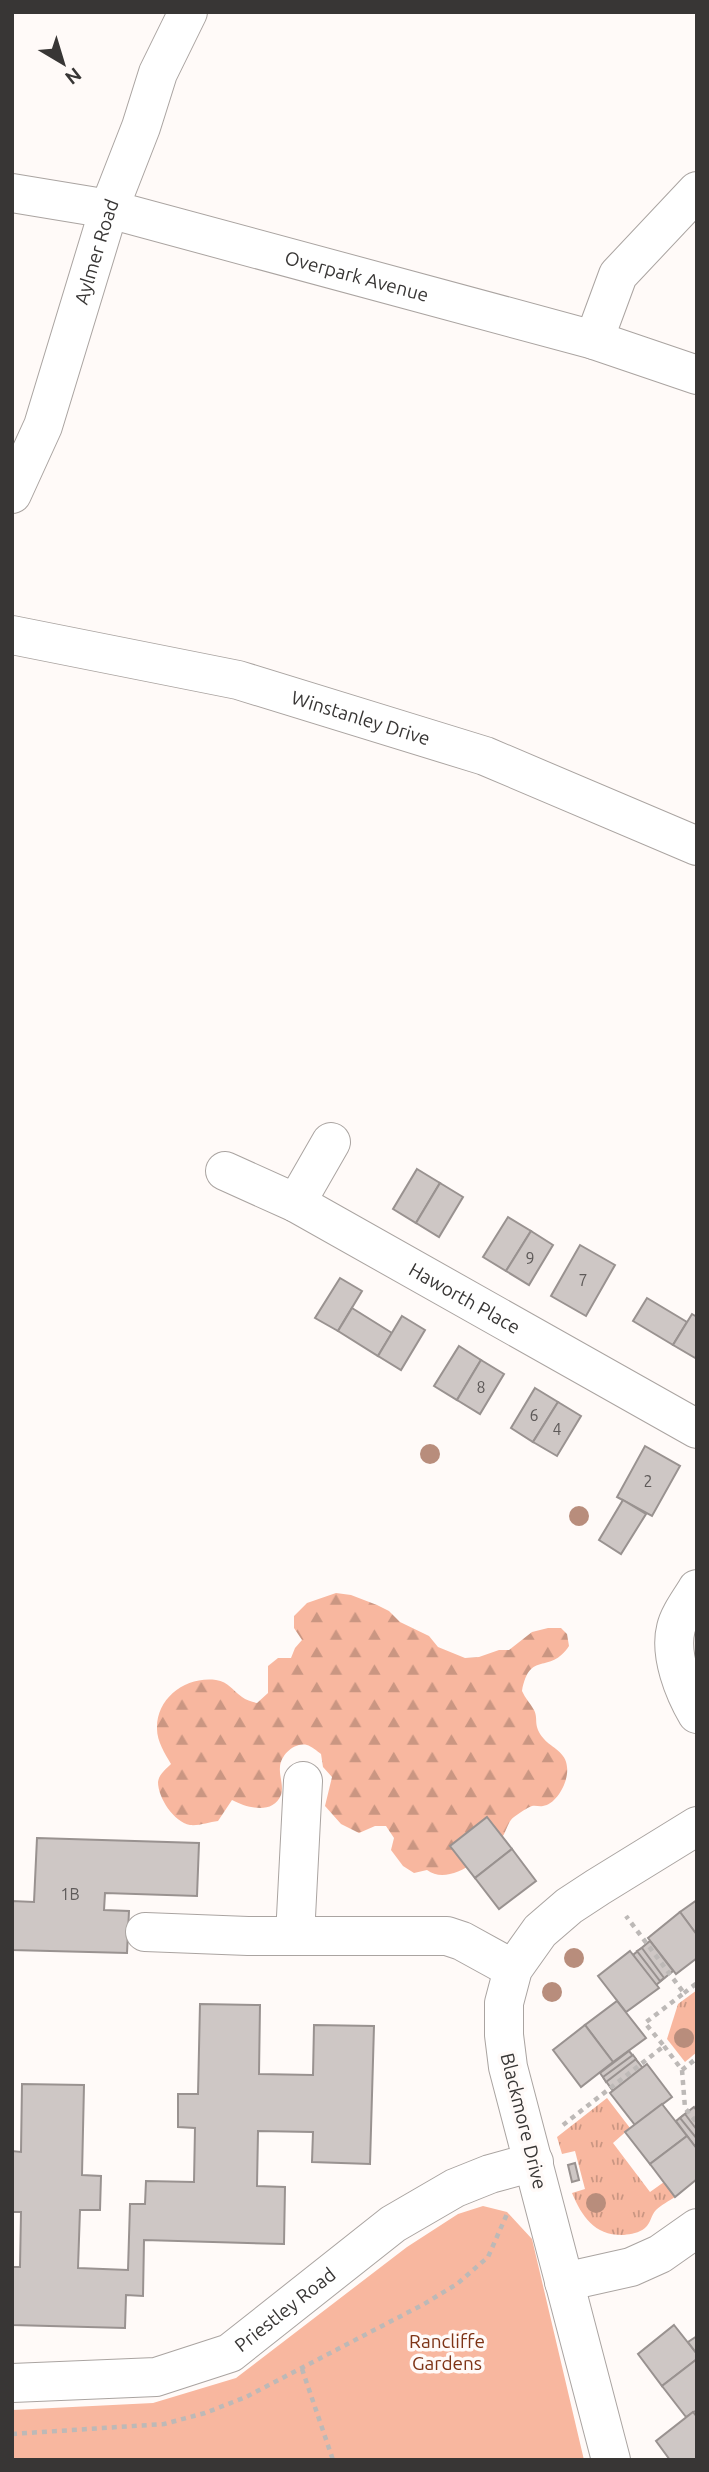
<svg xmlns="http://www.w3.org/2000/svg" width="709" height="2472" font-family="Ubuntu,sans-serif">
  <style>
    .grass { fill: url(#grass-tufts) }
    .forest { fill: url(#forest-firs) }
    .park { fill: #f8b79f }
    .building { fill: #cec7c5; stroke: #999290; stroke-width: 2 }
    .lines { fill: none; stroke-linecap: round; stroke-linejoin: round }
    .minor-casing { stroke: #aaa4a1; stroke-width: 40 }
    .path { stroke: #bdb9b7; stroke-width: 4.5; stroke-dasharray: 5 5; stroke-linecap: butt }
    .minor { stroke: #fff; stroke-width: 38 }
    .tree { fill: #b88d7c }
    .labels { text-anchor: middle; stroke-width: 7; stroke-linejoin: round; paint-order: stroke }
    .number-label { font-size: 16px; fill: #5e5a59 }
    .street-label { font-size: 19px; fill: #383635; stroke: #fffaf8 }
    .park-label { font-size: 19px; fill: #7e3416; stroke: #fffaf8 }
  </style>
  <defs>
    <pattern id="grass-tufts" width="24" height="20" patternUnits="userSpaceOnUse" patternTransform="scale(1.75)"><rect width="24" height="20" fill="#f8b79f"/><path d="M3 7l-1-3M5 7V3M7 7l1-3M15 17l-1-3M17 17v-4M19 17l1-3" fill="none" stroke="#ca9682"/></pattern>
    <pattern id="forest-firs" width="22" height="20" patternUnits="userSpaceOnUse" patternTransform="scale(1.75)"><rect width="22" height="20" fill="#f8b79f"/><path d="M5 1l3.5 6h-7zM16 11l3.5 6h-7z" fill="#ca9682"/></pattern>
  </defs>
  <rect width="100%" height="100%" fill="#fffaf8"/>
  <g class="grass">
    <path d="M697,1990V2052L685,2062L667,2039L678,2004Z"/>
    <path d="M607,2098L630,2128L613,2143L650,2192L664,2182L675,2197C669,2201 661,2205 656,2210C651,2215 651,2223 645,2228C639,2233 631,2234 624,2235C595,2236 582,2217 572,2193L585,2189L575,2151L562,2154L557,2137Z"/>
  </g>
  <path class="forest" d="M336,1593L351,1595L377,1605L389,1611L400,1622L429,1636L438,1647L465,1658L479,1657L499,1650H509L532,1632L548,1628H561L567,1634L569,1646C549,1676 530,1649 522,1691C525,1698 530,1703 534,1710C539,1720 532,1725 544,1739C552,1748 566,1752 567,1767C569,1781 557,1804 543,1806C539,1807 536,1805 532,1806C528,1807 518,1814 514,1817C507,1822 506,1834 500,1840C484,1857 449,1887 427,1870L414,1873L403,1866L391,1850L394,1838L386,1826H375L359,1833L341,1824L325,1806L332,1777L323,1767L321,1754C317,1751 311,1746 307,1745C294,1742 281,1755 280,1767C279,1776 284,1786 281,1795C273,1815 247,1808 232,1800L218,1821C209,1822 199,1826 190,1825C174,1822 158,1798 158,1782C159,1774 166,1769 171,1764C165,1754 157,1741 157,1729C156,1698 186,1676 216,1680C229,1682 232,1690 242,1697C246,1700 252,1702 257,1703L268,1693V1666L278,1658H291L295,1648L302,1640L294,1628V1616L307,1603Z"/>
  <path class="park" d="M483,2206L507,2212L532,2239L584,2460H12V2410L153,2403L236,2378L407,2247L458,2214Z"/>
  <g class="building">
    <path d="M417,1169L440,1183L416,1223L393,1209Z"/>
    <path d="M440,1183L463,1197L439,1237L416,1223Z"/>
    <path d="M508,1217L531,1231L506,1271L483,1257Z"/>
    <path d="M531,1231L553,1245L529,1285L506,1271Z"/>
    <path d="M580,1245L615,1265L586,1316L551,1296Z"/>
    <path d="M340,1278L362,1291L338,1331L315,1318Z"/>
    <path d="M647,1298L687,1322L673,1345L633,1321Z"/>
    <path d="M352,1308L392,1333L378,1356L338,1331Z"/>
    <path d="M692,1314L697,1317V1359L673,1345Z"/>
    <path d="M402,1316L425,1330L401,1370L378,1356Z"/>
    <path d="M459,1346L481,1360L457,1400L434,1386Z"/>
    <path d="M481,1360L504,1374L480,1414L457,1400Z"/>
    <path d="M535,1388L558,1402L533,1442L511,1428Z"/>
    <path d="M558,1402L581,1416L557,1456L533,1442Z"/>
    <path d="M645,1446L680,1466L652,1516L617,1497Z"/>
    <path d="M623,1500L646,1514L621,1554L599,1540Z"/>
    <path d="M487,1817L512,1849L475,1878L450,1846Z"/>
    <path d="M37,1838L199,1843L197,1896L105,1893L104,1910L129,1911L127,1953L12,1950V1901L34,1902Z"/>
    <path d="M512,1849L536,1881L499,1909L475,1878Z"/>
    <path d="M697,1900V1935L680,1912Z"/>
    <path d="M680,1912L697,1935V1958L676,1974L648,1938Z"/>
    <path d="M650,1941L673,1971L656,1985L633,1955Z"/>
    <path d="M642,1948L664,1978L660,1981L637,1951Z"/>
    <path d="M630,1951L659,1988L626,2012L598,1976Z"/>
    <path d="M617,2001L646,2038L613,2062L585,2025Z"/>
    <path d="M200,2004L260,2005L259,2074L313,2075L314,2025L374,2026L370,2164L312,2162L313,2132L258,2131L257,2186L285,2187L284,2244L144,2240L143,2296L126,2295L125,2328L12,2325V2267H20L21,2212H12V2151L21,2152L22,2084L84,2085L82,2175L101,2176L100,2210H80L78,2268L128,2270L130,2204H145L146,2181L194,2182L195,2128L178,2127V2094H198Z"/>
    <path d="M585,2025L613,2062L581,2087L553,2050Z"/>
    <path d="M629,2051L643,2068L613,2091L600,2073Z"/>
    <path d="M633,2055L636,2059L606,2082L603,2077Z"/>
    <path d="M647,2064L672,2097L635,2125L610,2093Z"/>
    <path d="M662,2104L687,2136L650,2164L625,2132Z"/>
    <path d="M694,2107L697,2111V2149L676,2121Z"/>
    <path d="M685,2114L697,2130V2139L680,2118Z"/>
    <path d="M687,2136L697,2149V2179L675,2197L650,2164Z"/>
    <path d="M575,2163L579,2180L572,2182L568,2165Z"/>
    <path d="M674,2325L697,2354V2359L662,2386L638,2354Z"/>
    <path d="M697,2336V2354L688,2342Z"/>
    <path d="M697,2359V2410L686,2417L662,2386Z"/>
    <path d="M693,2412L697,2417V2460H670L656,2441Z"/>
  </g>
  <g class="lines">
    <g class="minor-casing">
      <g id="minor">
        <path id="s1" d="M12,193L109,209L594,340L697,375"/>
        <path d="M594,340L618,275L697,191"/>
        <path id="s2" d="M12,494L43,426L109,209L141,127L158,73L188,12"/>
        <path id="s3" d="M12,635L238,680L485,756L697,846"/>
        <path id="s4" d="M331,1142L296,1203L697,1429"/>
        <path d="M225,1171L296,1203"/>
        <path d="M697,1589C690,1601 679,1615 676,1628C669,1655 684,1692 697,1714"/>
        <path d="M145,1932L248,1936H447L462,1941L513,1969"/>
        <path d="M295,1936L303,1781"/>
        <path d="M564,2282L631,2267L660,2254L697,2228"/>
        <path id="s5" d="M12,2383L156,2377L230,2353L393,2224L455,2188L490,2174L534,2162"/>
        <path d="M611,2460L508,2067L504,2035V2003L513,1969L540,1931L569,1906L598,1887L697,1826"/>
      </g>
    </g>
    <g class="path">
      <path d="M684,1993L697,1983"/>
      <path d="M664,2046L682,2070L685,2108L697,2123"/>
      <path d="M682,2070L697,2058"/>
      <path d="M563,2125L664,2046L645,2023L684,1993L626,1916"/>
      <path d="M302,2369L333,2460"/>
      <path d="M12,2434L164,2424L205,2413L246,2397L424,2304L457,2284L488,2257L507,2214"/>
    </g>
    <use href="#minor" class="minor"/>
  </g>
  <g class="tree">
    <circle cx="430" cy="1454" r="10"/>
    <circle cx="579" cy="1516" r="10"/>
    <circle cx="574" cy="1958" r="10"/>
    <circle cx="552" cy="1992" r="10"/>
    <circle cx="684" cy="2038" r="10"/>
    <circle cx="596" cy="2203" r="10"/>
  </g>
  <g class="labels">
    <g class="number-label">
      <text x="530" y="1264">9</text>
      <text x="583" y="1286">7</text>
      <text x="481" y="1393">8</text>
      <text x="534" y="1421">6</text>
      <text x="557" y="1435">4</text>
      <text x="648" y="1487">2</text>
      <text x="70" y="1900">1B</text>
    </g>
    <g class="street-label">
      <text dy="7" stroke="none"><textPath href="#s2" startOffset="257">Aylmer Road</textPath></text>
      <text dy="7" stroke="none"><textPath href="#s1" startOffset="355">Overpark Avenue</textPath></text>
      <text dy="7" stroke="none"><textPath href="#s3" startOffset="359">Winstanley Drive</textPath></text>
      <text dy="7" stroke="none"><textPath href="#s4" startOffset="264">Haworth Place</textPath></text>
      <text transform="translate(524 2121) rotate(76)" y="7">Blackmore Drive</text>
      <text dy="7" stroke="none"><textPath href="#s5" startOffset="292">Priestley Road</textPath></text>
    </g>
    <g class="park-label">
      <text x="447" y="2348">Rancliffe<tspan x="447" dy="22">Gardens</tspan></text>
    </g>
  </g>
  <rect width="709" height="2472" fill="none" stroke="#383635" stroke-width="28"/>
  <g transform="translate(63 63) rotate(142)" stroke="#fffaf8" stroke-width="5" paint-order="stroke">
  <path d="M0-5L12 26L0 18L-12 26Z" fill="#383635"/>
  <text y="-10" font-size="19" font-weight="bold" text-anchor="middle" fill="#383635">N</text>
  </g>
</svg>
